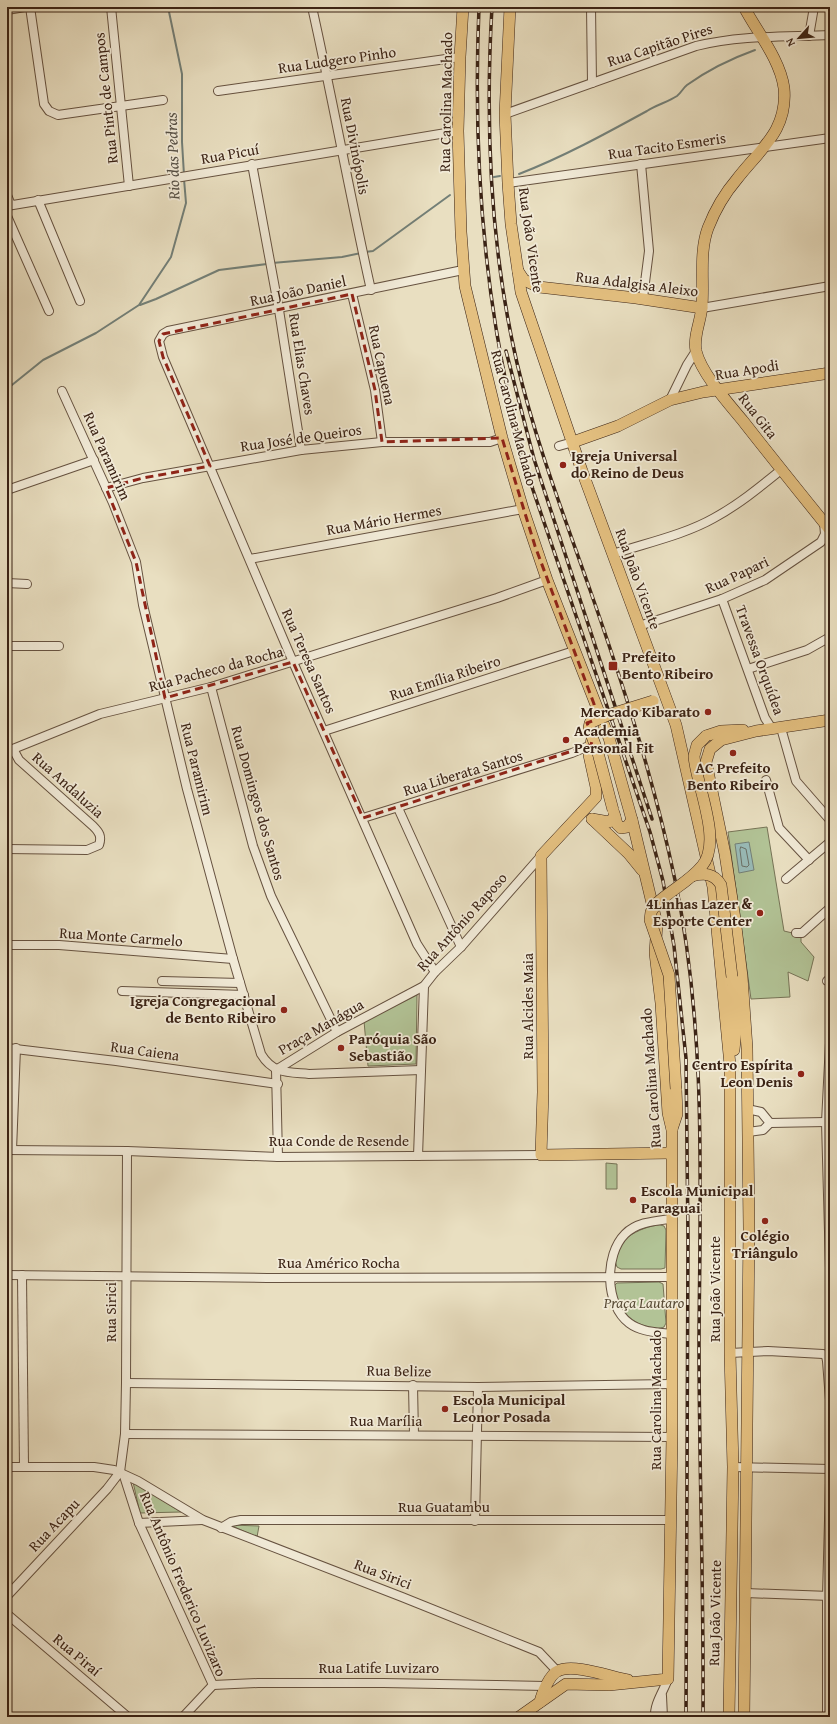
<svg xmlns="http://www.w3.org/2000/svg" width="837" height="1724" font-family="'Gentium Book Plus',serif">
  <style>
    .green { fill: #b2c396; stroke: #767356 }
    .water { fill: #99bcb9; stroke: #737f77 }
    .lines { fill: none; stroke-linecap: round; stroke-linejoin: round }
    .shore { stroke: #6a7067; stroke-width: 1 }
    .stream { stroke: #737f77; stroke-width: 2 }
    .minor-casing { stroke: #665240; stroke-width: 10 }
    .major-casing { stroke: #3b2315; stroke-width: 12 }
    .minor { stroke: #f1ead7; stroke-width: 8 }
    .major { stroke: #e4c080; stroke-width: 11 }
    .rail-casing { stroke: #3b2315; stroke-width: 3.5 }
    .rail { stroke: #f1ead7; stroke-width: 2; stroke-dasharray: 6; stroke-linecap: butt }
    .major-bridge-casing { stroke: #3b2315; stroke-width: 12; stroke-linecap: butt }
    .major-bridge { stroke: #e4c080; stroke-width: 11 }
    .marked { fill: none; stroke: #8f2418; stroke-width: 3; stroke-dasharray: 8 5; stroke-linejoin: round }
    .poi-dot { fill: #8f2418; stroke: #f1ead7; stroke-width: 1.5 }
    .labels { text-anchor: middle; stroke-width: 3.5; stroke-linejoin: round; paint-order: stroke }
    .street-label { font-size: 15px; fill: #3b2315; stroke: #f1ead7 }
    .poi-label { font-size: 15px; font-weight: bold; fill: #3b2315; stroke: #f1ead7; text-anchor: start }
    .park-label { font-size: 15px; font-style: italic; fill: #594b35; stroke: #f1ead7 }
    .water-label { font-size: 16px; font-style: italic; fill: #575146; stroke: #f1ead7 }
  </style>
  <rect width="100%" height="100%" fill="#e9dfc1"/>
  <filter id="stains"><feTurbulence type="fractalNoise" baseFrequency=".005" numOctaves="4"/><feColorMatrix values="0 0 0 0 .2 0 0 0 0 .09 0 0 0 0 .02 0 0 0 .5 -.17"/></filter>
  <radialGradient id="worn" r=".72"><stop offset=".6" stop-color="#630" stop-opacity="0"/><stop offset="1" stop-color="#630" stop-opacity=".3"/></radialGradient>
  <g class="green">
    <path d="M767,827L784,931L801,935V942L814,957L808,981L788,972L790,997L751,999L728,832Z"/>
    <path d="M417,995L416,1064L368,1066L364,1021Z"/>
    <path d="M606,1163L617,1164V1189H606Z"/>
    <path d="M660,1225L664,1226L666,1230L665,1268L661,1269H621L617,1267C607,1243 641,1226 660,1225Z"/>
    <path d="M617,1283L659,1282L663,1284L666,1323L664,1327C659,1329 654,1328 649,1327C628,1322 617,1307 614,1286Z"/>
    <path d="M133,1482L181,1512L140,1513Z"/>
    <path d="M230,1525L259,1526L257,1537Z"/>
  </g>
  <path class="water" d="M749,842L754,870L739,873L735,844Z"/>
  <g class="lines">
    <path class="shore" d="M741,847L746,849L749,865L747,867L742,866L740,850Z"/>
    <g class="stream">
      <path d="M168,7L182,74V142L184,175"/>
      <path d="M519,174C563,157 605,134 647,111C656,105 668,102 677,96C681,93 683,88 687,85C708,70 730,59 755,50"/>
      <path d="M494,177L500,176"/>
      <path d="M365,252L373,251L450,195"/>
      <path d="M272,263L342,257L361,253"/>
      <path d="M140,305L156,299L219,270L267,264"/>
      <path d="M7,389L43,360L96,333L139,305L171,257L186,203L184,179"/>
    </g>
    <g class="minor-casing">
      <g id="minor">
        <path d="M30,7L44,104L49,111L58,115L163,100"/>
        <path d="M111,7L129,186"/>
        <path d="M312,7C333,101 350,196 371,290"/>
        <path d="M591,7L592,83"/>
        <path d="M7,10L25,7"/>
        <path d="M809,36L814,7"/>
        <path d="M218,91L460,57"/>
        <path d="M505,114L696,46C741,35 784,37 830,35"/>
        <path d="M252,164L279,310L301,450"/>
        <path d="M641,164L649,251L643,298"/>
        <path d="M508,183L830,138"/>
        <path d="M7,195L11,205"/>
        <path d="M38,200L80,301"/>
        <path d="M7,206L458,131"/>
        <path d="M7,216L49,311"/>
        <path d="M352,294L375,390L382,442"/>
        <path d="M702,308L830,286"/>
        <path d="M62,391L113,503L136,562L143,605L187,789L233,959L261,1054C273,1074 288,1072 309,1074L421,1070"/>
        <path d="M670,400L687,365L696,351"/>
        <path d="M559,446L573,442"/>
        <path d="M106,488L143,478L301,450L382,442H490L502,438"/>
        <path d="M7,490L94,460"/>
        <path d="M613,554C646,543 684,535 714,518C738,505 760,487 781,470"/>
        <path d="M250,559L523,509"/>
        <path d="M7,583L27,584"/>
        <path d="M722,599L765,718L772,729"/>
        <path d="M639,626L722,599L765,580L821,542L825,534L824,523"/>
        <path d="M7,646H59"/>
        <path d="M748,669L807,650L830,637"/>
        <path d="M211,687L253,846L271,896L337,1032"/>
        <path d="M781,728L796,781L830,820"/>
        <path d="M324,731L574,651"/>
        <path d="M7,749H13L100,714L211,687L497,598L547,580"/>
        <path d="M766,780L779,828L809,860"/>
        <path d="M398,808L461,947"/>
        <path d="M363,818L572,753L591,745"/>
        <path d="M7,849L87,850L99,845C102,836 99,832 93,826L19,760L13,749"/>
        <path d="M786,879L830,842"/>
        <path d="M796,933H802L830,908"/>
        <path d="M7,945H59L233,959"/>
        <path d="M435,972L417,944L293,662L163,357L159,341L163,334L168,331L463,270"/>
        <path d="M162,981L240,983"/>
        <path d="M827,981L830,978"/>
        <path d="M122,991L244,995"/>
        <path d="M830,1043L826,1122L830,1268"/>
        <path d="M7,1048L116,1061L278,1084"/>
        <path d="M276,1070L337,1032L424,986"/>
        <path d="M276,1070L278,1157"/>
        <path d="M747,1109L761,1112L770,1123"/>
        <path d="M770,1123L826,1122"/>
        <path d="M748,1132L763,1130L770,1123"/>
        <path d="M7,1150L127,1151L278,1157L541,1155"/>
        <path d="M12,1150L16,1048"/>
        <path d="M418,1156L424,986L435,972L461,947L541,856"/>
        <path d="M7,1275L267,1278L671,1277"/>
        <path d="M22,1275L24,1467"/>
        <path d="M670,1334C656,1332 641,1332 629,1323C605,1305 604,1255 625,1234C637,1222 655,1221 670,1219"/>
        <path d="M730,1353L768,1351L823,1354L826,1356L827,1361L830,1400"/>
        <path d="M126,1383L478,1387L670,1384"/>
        <path d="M413,1385L414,1435"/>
        <path d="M125,1434L672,1437"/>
        <path d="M7,1467H94L114,1470L138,1481L203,1520L402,1597L539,1652L557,1671"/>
        <path d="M733,1467L830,1469"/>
        <path d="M120,1472L125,1434L126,1383L127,1151"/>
        <path d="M124,1476L139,1523L213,1685"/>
        <path d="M475,1521L478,1387"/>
        <path d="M139,1523L202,1520"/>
        <path d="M221,1528L231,1522L241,1520H670"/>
        <path d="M746,1593L830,1596"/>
        <path d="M7,1596L107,1489L120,1472"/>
        <path d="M7,1614L128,1717"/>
        <path d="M213,1685L258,1683H383L545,1686"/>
        <path d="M662,1696L663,1717"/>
        <path d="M183,1717L213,1685"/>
        <path d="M655,1717C654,1704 663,1692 668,1679"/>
        <path d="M827,1717V1596L830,1483"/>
      </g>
    </g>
    <g class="major-casing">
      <g id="major">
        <path d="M463,7L460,57L458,131L461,232L465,286L502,438L523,509L547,580L609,738L632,820L657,924L655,953L661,1003L668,1113L672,1130V1437L668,1679L609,1685L566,1684L519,1717"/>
        <path d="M510,7L505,114L508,183L511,224L521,292L582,471L676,725L713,887L730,1065V1353L733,1467L729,1717"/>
        <path d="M744,7C757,32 780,59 784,88C788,131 760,149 737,179C725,193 715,210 708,228C699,252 704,281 702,306C701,321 693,336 696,351C701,373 729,404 743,421C772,458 801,494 830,530"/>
        <path d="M518,271L524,280L539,287L636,298L702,308"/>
        <path d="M573,442L618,426L670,400L703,392L830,373"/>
        <path d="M593,733L589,755L596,787V797L541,856L543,1092L541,1155L671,1153"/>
        <path d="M706,736L721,731L743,730"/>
        <path d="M614,813L617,824L621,828L627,827L632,820"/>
        <path d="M592,819L629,854L642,870"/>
        <path d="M592,819L609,822L615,817"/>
        <path d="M732,977L736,1029L734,1050"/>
        <path d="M672,1129L677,1114L676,1089"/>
        <path d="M540,1702C542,1693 550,1674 558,1671C573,1663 611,1677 628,1680"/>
        <path d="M744,1717L749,1229L747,1048L742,977L735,919L725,854L706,762L710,749L721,740L756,731L830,720"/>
      </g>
    </g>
    <use href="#minor" class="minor"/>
    <use href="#major" class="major"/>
    <g class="rail-casing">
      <g id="rail">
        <path d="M479,7C472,170 486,334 533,490L650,832L663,881L674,946L686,1058L688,1239L686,1717"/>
        <path d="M492,7C485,126 490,246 517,363C535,440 563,513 589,587C623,684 654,780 675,880C707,1032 700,1187 699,1341C699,1467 704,1592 703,1717"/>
        <path d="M506,351L534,459L652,819"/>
      </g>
    </g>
    <use href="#rail" class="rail"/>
    <g class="major-bridge-casing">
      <g id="major-bridge">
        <path d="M613,810L598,753L589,728L590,723L608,715L653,701"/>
        <path d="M692,876C704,873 714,873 721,885L732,977"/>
        <path d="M676,1089L669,975L650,920L651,912L657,903C671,890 690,881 702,866C723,841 696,785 694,756L697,745L706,736"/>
      </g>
    </g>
    <use href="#major-bridge" class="major-bridge"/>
  </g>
  <path class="marked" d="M352,294L375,390L382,442L502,438L535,546L594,704L595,720L587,723L593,737L591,745L363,818L293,662L165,698L136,562L106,488L143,478L210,466L163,357L159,341L163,334Z"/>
  <g class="poi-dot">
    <circle cx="563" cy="465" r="4"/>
    <rect x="608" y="661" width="10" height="10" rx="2"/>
    <circle cx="708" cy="712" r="4"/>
    <circle cx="566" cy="740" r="4"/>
    <circle cx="733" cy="753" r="4"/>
    <circle cx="760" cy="913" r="4"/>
    <circle cx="284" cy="1010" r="4"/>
    <circle cx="341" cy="1048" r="4"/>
    <circle cx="801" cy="1074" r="4"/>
    <circle cx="633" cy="1200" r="4"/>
    <circle cx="765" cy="1221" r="4"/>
    <circle cx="445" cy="1409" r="4"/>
  </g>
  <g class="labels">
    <g class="street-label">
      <text transform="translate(660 45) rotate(-18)" y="5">Rua Capitão Pires</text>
      <text transform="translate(337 60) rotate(-8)" y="5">Rua Ludgero Pinho</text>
      <text transform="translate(106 98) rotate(-96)" y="5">Rua Pinto de Campos</text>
      <text transform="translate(446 102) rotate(-89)" y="5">Rua Carolina Machado</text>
      <text transform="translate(355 146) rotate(79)" y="5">Rua Divinópolis</text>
      <text transform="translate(667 146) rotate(-8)" y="5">Rua Tacito Esmeris</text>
      <text transform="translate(230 154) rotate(-10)" y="5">Rua Picuí</text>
      <text transform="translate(531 240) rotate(82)" y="5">Rua João Vicente</text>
      <text transform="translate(637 284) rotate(7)" y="5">Rua Adalgisa Aleixo</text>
      <text transform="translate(298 291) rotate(-12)" y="5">Rua João Daniel</text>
      <text transform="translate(302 364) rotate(81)" y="5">Rua Elias Chaves</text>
      <text transform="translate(382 365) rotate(78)" y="5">Rua Capuena</text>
      <text transform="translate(747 370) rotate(-9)" y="5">Rua Apodi</text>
      <text transform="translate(758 416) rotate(52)" y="5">Rua Gita</text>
      <text transform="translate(514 418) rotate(75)" y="5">Rua Carolina Machado</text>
      <text transform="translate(301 438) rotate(-8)" y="5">Rua José de Queiros</text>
      <text transform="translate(107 456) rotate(66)" y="5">Rua Paramirim</text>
      <text transform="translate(384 520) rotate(-10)" y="5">Rua Mário Hermes</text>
      <text transform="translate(737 575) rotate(-25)" y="5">Rua Papari</text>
      <text transform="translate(638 579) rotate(70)" y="5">Rua João Vicente</text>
      <text transform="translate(760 660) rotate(70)" y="5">Travessa Orquídea</text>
      <text transform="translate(309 661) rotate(66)" y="5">Rua Teresa Santos</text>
      <text transform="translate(216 669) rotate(-15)" y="5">Rua Pacheco da Rocha</text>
      <text transform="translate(445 678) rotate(-18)" y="5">Rua Emília Ribeiro</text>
      <text transform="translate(197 769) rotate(76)" y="5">Rua Paramirim</text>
      <text transform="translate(463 773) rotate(-17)" y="5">Rua Liberata Santos</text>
      <text transform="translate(68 785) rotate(42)" y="5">Rua Andaluzia</text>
      <text transform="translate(258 803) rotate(74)" y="5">Rua Domingos dos Santos</text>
      <text transform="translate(462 922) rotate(-48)" y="5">Rua Antônio Raposo</text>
      <text transform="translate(121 937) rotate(4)" y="5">Rua Monte Carmelo</text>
      <text transform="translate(528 1006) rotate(-90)" y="5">Rua Alcides Maia</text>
      <text transform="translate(321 1027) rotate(-30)" y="5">Praça Manágua</text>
      <text transform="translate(145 1051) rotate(8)" y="5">Rua Caiena</text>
      <text transform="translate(651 1078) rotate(-94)" y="5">Rua Carolina Machado</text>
      <text x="339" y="1146">Rua Conde de Resende</text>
      <text x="339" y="1268">Rua Américo Rocha</text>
      <text transform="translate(715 1289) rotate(-90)" y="5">Rua João Vicente</text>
      <text transform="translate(111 1312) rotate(-90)" y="5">Rua Sirici</text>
      <text transform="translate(399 1371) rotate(1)" y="5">Rua Belize</text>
      <text transform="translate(656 1400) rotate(-90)" y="5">Rua Carolina Machado</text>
      <text x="386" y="1426">Rua Marília</text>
      <text x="444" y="1512">Rua Guatambu</text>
      <text transform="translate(54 1525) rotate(-47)" y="5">Rua Acapu</text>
      <text transform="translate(383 1574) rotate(21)" y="5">Rua Sirici</text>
      <text transform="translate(183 1584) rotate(67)" y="5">Rua Antônio Frederico Luvizaro</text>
      <text transform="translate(715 1613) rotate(-89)" y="5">Rua João Vicente</text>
      <text transform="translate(77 1655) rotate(40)" y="5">Rua Piraí</text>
      <text x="379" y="1673">Rua Latife Luvizaro</text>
    </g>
    <g class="poi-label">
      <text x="571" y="461">Igreja Universal<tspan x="571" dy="17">do Reino de Deus</tspan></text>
      <text x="622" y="662">Prefeito<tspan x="622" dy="17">Bento Ribeiro</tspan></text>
      <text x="700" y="717" text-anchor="end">Mercado Kibarato</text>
      <text x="574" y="736">Academia<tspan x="574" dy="17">Personal Fit</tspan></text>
      <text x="733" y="773" text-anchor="middle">AC Prefeito<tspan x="733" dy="17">Bento Ribeiro</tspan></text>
      <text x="752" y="909" text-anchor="end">4Linhas Lazer &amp;<tspan x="752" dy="17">Esporte Center</tspan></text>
      <text x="276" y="1006" text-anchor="end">Igreja Congregacional<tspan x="276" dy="17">de Bento Ribeiro</tspan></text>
      <text x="349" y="1044">Paróquia São<tspan x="349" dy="17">Sebastião</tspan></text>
      <text x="793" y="1070" text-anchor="end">Centro Espírita<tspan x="793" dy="17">Leon Denis</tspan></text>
      <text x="641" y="1196">Escola Municipal<tspan x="641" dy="17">Paraguai</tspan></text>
      <text x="765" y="1241" text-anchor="middle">Colégio<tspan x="765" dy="17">Triângulo</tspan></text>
      <text x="453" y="1405">Escola Municipal<tspan x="453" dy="17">Leonor Posada</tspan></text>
    </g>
    <g class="park-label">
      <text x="644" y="1308">Praça Lautaro</text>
    </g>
    <g class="water-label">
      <text transform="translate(172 156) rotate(-92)" y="6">Rio das Pedras</text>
    </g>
  </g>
  <rect width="837" height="1724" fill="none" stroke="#e9dfc1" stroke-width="24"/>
  <rect x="8" y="8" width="821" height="1708" fill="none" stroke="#3b2315" stroke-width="2"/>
  <rect x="12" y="12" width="813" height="1700" fill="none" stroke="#3b2315"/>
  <g transform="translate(799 38) rotate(243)" stroke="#f1ead7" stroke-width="3" paint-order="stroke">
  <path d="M0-3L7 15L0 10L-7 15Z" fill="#3b2315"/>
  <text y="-6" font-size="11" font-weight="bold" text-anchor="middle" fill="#3b2315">N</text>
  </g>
  <rect width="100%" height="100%" filter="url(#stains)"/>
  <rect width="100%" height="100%" fill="url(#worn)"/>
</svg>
